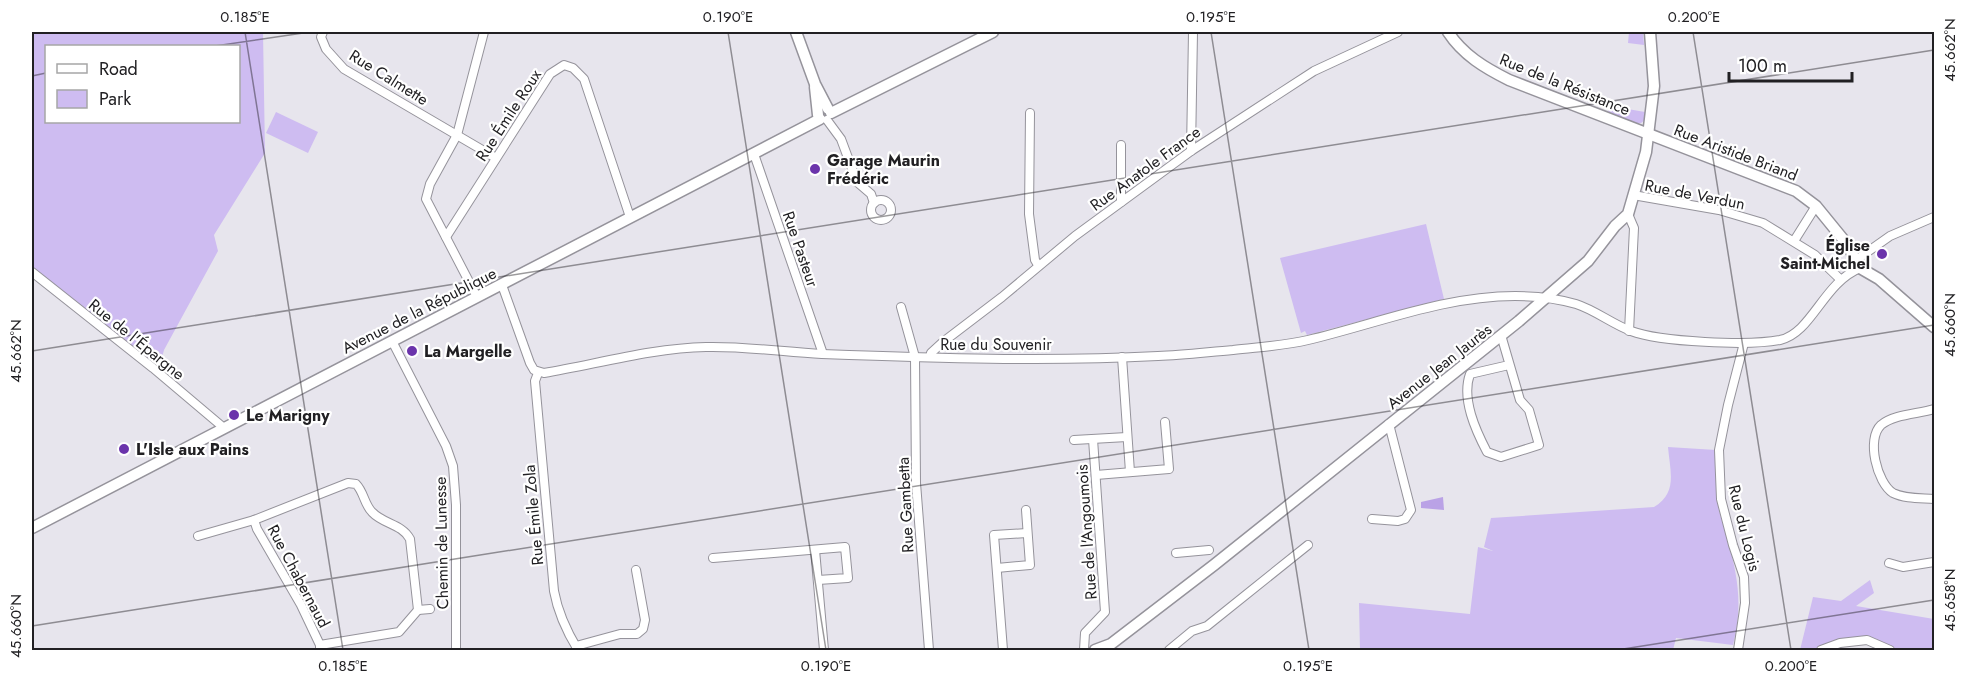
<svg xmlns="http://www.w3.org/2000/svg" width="1966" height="682" font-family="Jost,sans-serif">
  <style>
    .green { fill: #cebcf1; fill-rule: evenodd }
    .water { fill: #baa2e6 }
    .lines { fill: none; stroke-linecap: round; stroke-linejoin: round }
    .street-casing { stroke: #95939b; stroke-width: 10 }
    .secondary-casing { stroke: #95939b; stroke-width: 13 }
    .street { stroke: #fff; stroke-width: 8 }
    .secondary { stroke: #fff; stroke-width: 10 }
    .ticks { fill: none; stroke: #212023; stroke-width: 1.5; stroke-opacity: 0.45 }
    .poi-dot { fill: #6b34ab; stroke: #fff; stroke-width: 2 }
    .labels { text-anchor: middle; stroke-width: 4.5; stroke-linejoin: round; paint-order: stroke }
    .street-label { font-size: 16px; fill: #212023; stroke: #fff }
    .poi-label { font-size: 16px; font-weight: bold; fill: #212023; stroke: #fff; text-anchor: start }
    .neatline { fill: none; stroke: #212023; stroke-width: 2 }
    .ticks-label { font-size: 15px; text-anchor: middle; fill: #212023 }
  </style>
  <rect width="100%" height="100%" fill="#e7e5ed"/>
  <g class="green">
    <path d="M32,32H263L265,153L214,235L218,251L164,350L161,361L155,366L112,331L32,272ZM46,46H238V122H46Z"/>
    <path d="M1629,32H1643L1644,45L1628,43Z"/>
    <path d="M1610,106L1645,112V120L1641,123H1637L1608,113Z"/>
    <path d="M276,112L318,132L308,153L266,133Z"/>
    <path d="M1426,224L1444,299L1307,335L1305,331L1301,333L1280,258Z"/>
    <path d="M1668,447L1716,450C1716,470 1715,489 1719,510C1721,520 1726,530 1728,540C1738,579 1743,605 1733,645L1676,638L1673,650H1360L1359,603L1470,614L1478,547L1493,551L1484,547L1491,518L1654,507C1678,493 1670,471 1668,447Z"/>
    <path d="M1870,580L1874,593L1856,606L1934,619V650H1880L1867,644L1841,647L1836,650H1800L1813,597L1841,601Z"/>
  </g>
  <path class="water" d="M1443,497L1444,510L1421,508V502Z"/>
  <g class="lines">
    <g class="street-casing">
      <g id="street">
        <path d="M323,32L321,37L326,49L344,69L496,158"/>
        <path d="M1030,113L1029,214L1035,260L1038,265"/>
        <path d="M827,120L841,139L857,182L871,194L874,203"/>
        <path d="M1121,145V202"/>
        <path d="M1191,151L1193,32"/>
        <path d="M754,154L823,354"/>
        <path d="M1633,195L1719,210L1763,223L1815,255L1840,279"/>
        <circle cx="881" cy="210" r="10"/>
        <path d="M1628,214L1634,228L1629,331"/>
        <path d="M446,237L550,74L564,65L573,68L584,79L630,217"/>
        <path d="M1794,241L1816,206"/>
        <path d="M1856,260L1890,236L1934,217"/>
        <path d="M32,272L153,368L224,428"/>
        <path d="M502,285L530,363L534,370L544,373C597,364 653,348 706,347C745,346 784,352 822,354C934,358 1047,362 1158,356C1183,355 1208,352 1233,350C1258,347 1283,346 1308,340C1376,324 1444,296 1515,296C1535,296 1556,298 1576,304C1595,310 1612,324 1631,331C1660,342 1749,346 1780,340C1812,333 1823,283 1860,268"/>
        <path d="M477,297L426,199L430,184L457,135L484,32"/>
        <path d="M901,307L915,357L916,483L929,650"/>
        <path d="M1501,335L1520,400L1529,410L1539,445L1501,457L1487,452C1476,431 1461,399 1470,374L1509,365"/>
        <path d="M392,341L446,446L453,466L456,505V650"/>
        <path d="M930,357L931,353L943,342L1002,297L1075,236L1191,151L1314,71L1398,32"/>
        <path d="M1122,357L1130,472"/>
        <path d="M538,373L535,381L554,591C558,613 567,632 578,650"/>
        <path d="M1934,409C1919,414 1894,414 1881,425C1866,439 1877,483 1893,493C1905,499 1921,498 1934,499"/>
        <path d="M1074,440L1127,437"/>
        <path d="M1096,475L1169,469L1165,422"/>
        <path d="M1372,519L1398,521L1405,519L1411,510L1389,424"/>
        <path d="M254,520L257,529L301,605L320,645V650"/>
        <path d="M198,536L254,520L348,483L356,484C364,492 364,504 372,512C383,524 402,524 410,539L418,610"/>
        <path d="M815,550L824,650"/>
        <path d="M1176,553L1209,550"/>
        <path d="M713,558L845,547L848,578L818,580"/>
        <path d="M1889,563L1903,567L1934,562"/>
        <path d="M997,568L1030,565L1026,510"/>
        <path d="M418,610L430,609"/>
        <path d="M320,645L399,632L418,610"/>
        <path d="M576,646L620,634H637L643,629L645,620L636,570"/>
        <path d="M1003,650L994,535L1027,533"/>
        <path d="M1084,650L1085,633L1105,612L1093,439"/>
        <path d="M1169,650L1192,631L1207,626L1308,545"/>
        <path d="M1738,650L1745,603L1744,577L1733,545L1721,499L1719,450L1728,405L1744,343"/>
        <path d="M1821,650L1840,643L1867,640L1890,650"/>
      </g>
    </g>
    <g class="secondary-casing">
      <g id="secondary">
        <path d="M796,32L815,84L828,109"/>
        <path d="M1448,32C1463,55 1485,68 1509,80L1796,191L1816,206L1847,244L1860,268L1879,279L1934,327"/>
        <path d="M815,87L818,115"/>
        <path d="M831,113L993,32"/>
        <path d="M32,528L820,119"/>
        <path d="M1095,650L1111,644L1214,565L1519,321L1588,261L1615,226L1628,214L1646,152L1654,86L1650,32"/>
      </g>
    </g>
    <use href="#street" class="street"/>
    <use href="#secondary" class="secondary"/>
  </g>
  <path class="ticks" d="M245,32L343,650M728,32L826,650M1211,32L1309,650M1693,32L1791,650M215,46L310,32M32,76L46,73M32,351L1934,50M32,626L1934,325M1617,650L1934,600"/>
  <g class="poi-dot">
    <circle cx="815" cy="169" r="6"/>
    <circle cx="1882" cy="254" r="6"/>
    <circle cx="412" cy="351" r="6"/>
    <circle cx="234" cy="415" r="6"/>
    <circle cx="124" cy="449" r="6"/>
  </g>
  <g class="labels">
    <g class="street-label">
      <text transform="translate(389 77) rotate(32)" y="6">Rue Calmette</text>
      <text transform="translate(1565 84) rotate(22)" y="6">Rue de la Résistance</text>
      <text transform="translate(508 115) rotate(-57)" y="6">Rue Émile Roux</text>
      <text transform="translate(1736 152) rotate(21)" y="6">Rue Aristide Briand</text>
      <text transform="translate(1145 168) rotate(-36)" y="6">Rue Anatole France</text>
      <text transform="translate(1695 194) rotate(11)" y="6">Rue de Verdun</text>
      <text transform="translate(801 249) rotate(71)" y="6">Rue Pasteur</text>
      <text transform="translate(419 310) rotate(-27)" y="6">Avenue de la République</text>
      <text transform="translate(137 339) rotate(39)" y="6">Rue de l'Épargne</text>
      <text x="996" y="350">Rue du Souvenir</text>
      <text transform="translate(1439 366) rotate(-38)" y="6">Avenue Jean Jaurès</text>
      <text transform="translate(905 505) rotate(-93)" y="6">Rue Gambetta</text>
      <text transform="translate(533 515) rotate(-95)" y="6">Rue Émile Zola</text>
      <text transform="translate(1745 528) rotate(76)" y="6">Rue du Logis</text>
      <text transform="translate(1086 532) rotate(-94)" y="6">Rue de l'Angoumois</text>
      <text transform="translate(441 543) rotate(-91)" y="6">Chemin de Lunesse</text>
      <text transform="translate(299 576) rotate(62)" y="6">Rue Chabernaud</text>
    </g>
    <g class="poi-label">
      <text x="827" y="166">Garage Maurin<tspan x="827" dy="18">Frédéric</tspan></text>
      <text x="1870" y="251" text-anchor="end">Église<tspan x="1870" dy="18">Saint-Michel</tspan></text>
      <text x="424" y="357">La Margelle</text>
      <text x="246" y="421">Le Marigny</text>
      <text x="136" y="455">L'Isle aux Pains</text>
    </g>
  </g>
  <rect width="1966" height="682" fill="none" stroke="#ffffff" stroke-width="66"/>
  <rect x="45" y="45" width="195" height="78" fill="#ffffff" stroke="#a6a6a7" stroke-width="1.5"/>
  <rect x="57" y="64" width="30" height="9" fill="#ffffff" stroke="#a6a6a7" stroke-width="1.5"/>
  <text x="99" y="75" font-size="18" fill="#212023">Road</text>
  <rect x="57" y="90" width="30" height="18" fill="#cebcf1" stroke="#a6a6a7" stroke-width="1.5"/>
  <text x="99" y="105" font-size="18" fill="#212023">Park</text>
  <path d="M1729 72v9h123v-9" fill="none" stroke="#212023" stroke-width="3"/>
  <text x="1738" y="72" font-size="18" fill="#212023" stroke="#ffffff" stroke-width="4.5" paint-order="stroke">100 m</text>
  <rect x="33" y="33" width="1900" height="616" class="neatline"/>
  <g class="ticks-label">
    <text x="245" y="22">0.185°E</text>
    <text x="728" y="22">0.190°E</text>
    <text x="1211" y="22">0.195°E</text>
    <text x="1694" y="22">0.200°E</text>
    <text transform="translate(1950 50) rotate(-90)" y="5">45.662°N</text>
    <text transform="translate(1950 325) rotate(-90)" y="5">45.660°N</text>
    <text transform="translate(16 351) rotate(-90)" y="5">45.662°N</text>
    <text transform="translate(1950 600) rotate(-90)" y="5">45.658°N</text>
    <text transform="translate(16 626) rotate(-90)" y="5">45.660°N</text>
    <text x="343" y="671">0.185°E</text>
    <text x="826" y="671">0.190°E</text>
    <text x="1308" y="671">0.195°E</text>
    <text x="1791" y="671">0.200°E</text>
  </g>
</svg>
